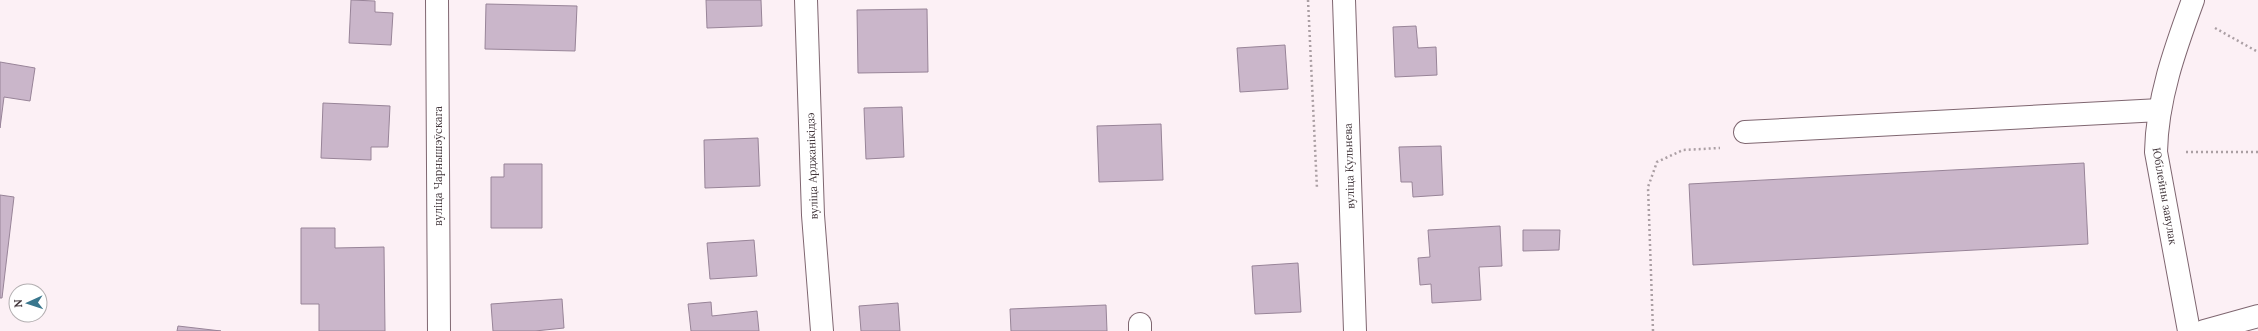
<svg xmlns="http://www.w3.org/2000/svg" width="2258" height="331" font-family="Lora,serif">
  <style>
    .building { fill: #cab6ca; stroke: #988498 }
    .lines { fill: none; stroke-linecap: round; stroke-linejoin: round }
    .minor-casing { stroke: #7f6670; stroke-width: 24 }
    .path { stroke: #ab9fa4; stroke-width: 2.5; stroke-dasharray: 2 3; stroke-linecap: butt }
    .minor { stroke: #fff; stroke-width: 22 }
    .labels { text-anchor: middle; stroke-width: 3; stroke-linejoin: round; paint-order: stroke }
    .street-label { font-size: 11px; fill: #42363b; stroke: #fff }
  </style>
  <rect width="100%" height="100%" fill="#fcf0f5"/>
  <g class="building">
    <path d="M351,0L375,1V12L393,13L391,45L349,43Z"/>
    <path d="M706,0H761L762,26L707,28Z"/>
    <path d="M486,4L577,6L575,51L485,49Z"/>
    <path d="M927,9L928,72L858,73L857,10Z"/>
    <path d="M1416,26L1418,48L1436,47L1437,75L1395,77L1393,27Z"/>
    <path d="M1285,45L1288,89L1240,92L1237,48Z"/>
    <path d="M0,62L35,68L30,101L4,97L0,128Z"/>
    <path d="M323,103L390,106L388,147H371V160L321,158Z"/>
    <path d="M902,107L904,157L866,159L864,108Z"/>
    <path d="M1161,124L1163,180L1099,182L1097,126Z"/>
    <path d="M758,138L760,186L705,188L704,140Z"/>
    <path d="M1441,146L1443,195L1413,197L1412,182H1401L1399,147Z"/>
    <path d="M2084,163L2088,244L1693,265L1689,184Z"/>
    <path d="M504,164H542V228H491V177H504Z"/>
    <path d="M0,195L14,197L2,298H0Z"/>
    <path d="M1500,226L1502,266L1479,267L1481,300L1432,303L1431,284L1420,285L1418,258L1430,257L1428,230Z"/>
    <path d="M301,228H335V248L384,247L385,331H319V304H301Z"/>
    <path d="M1523,230H1560L1559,250L1523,251Z"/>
    <path d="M754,240L757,276L710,279L707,243Z"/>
    <path d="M1298,263L1301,312L1255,314L1252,266Z"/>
    <path d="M562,299L564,328L535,331H493L491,304Z"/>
    <path d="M711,302L712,316L757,311L759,331H691L688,304Z"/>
    <path d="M898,303L900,331H861L859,306Z"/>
    <path d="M1106,305L1107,331H1011L1010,309Z"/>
    <path d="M178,326L221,331H177Z"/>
  </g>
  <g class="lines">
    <g class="minor-casing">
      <g id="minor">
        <path d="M437,0L439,331"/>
        <path d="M806,0L813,215L822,331"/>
        <path d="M1344,0L1355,331"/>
        <path d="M1745,132L2160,110"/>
        <path d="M1140,324V331"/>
        <path d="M2189,331L2156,152C2157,99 2175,49 2193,0"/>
        <path d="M2204,331L2258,316"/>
      </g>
    </g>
    <g class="path">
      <path d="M1308,0L1317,189"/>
      <path d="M2215,28L2258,52"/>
      <path d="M2186,152H2258"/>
      <path d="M1653,331L1648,187L1657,162L1683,150L1720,148"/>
    </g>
    <use href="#minor" class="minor"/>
  </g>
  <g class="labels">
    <g class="street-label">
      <text transform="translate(438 166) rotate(-90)" y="4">вуліца Чарнышэўскага</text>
      <text transform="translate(812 166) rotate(-92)" y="4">вуліца Арджанікідзэ</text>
      <text transform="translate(1349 166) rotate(-92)" y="4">вуліца Кульнева</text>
      <text transform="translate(2165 196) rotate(80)" y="4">Юбілейны завулак</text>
    </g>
  </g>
  <g transform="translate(28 303) rotate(267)"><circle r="19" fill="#ffffff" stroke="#b3afb1"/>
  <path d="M0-3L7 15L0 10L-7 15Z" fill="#39768d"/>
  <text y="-6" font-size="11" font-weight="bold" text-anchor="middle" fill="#42363b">N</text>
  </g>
</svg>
